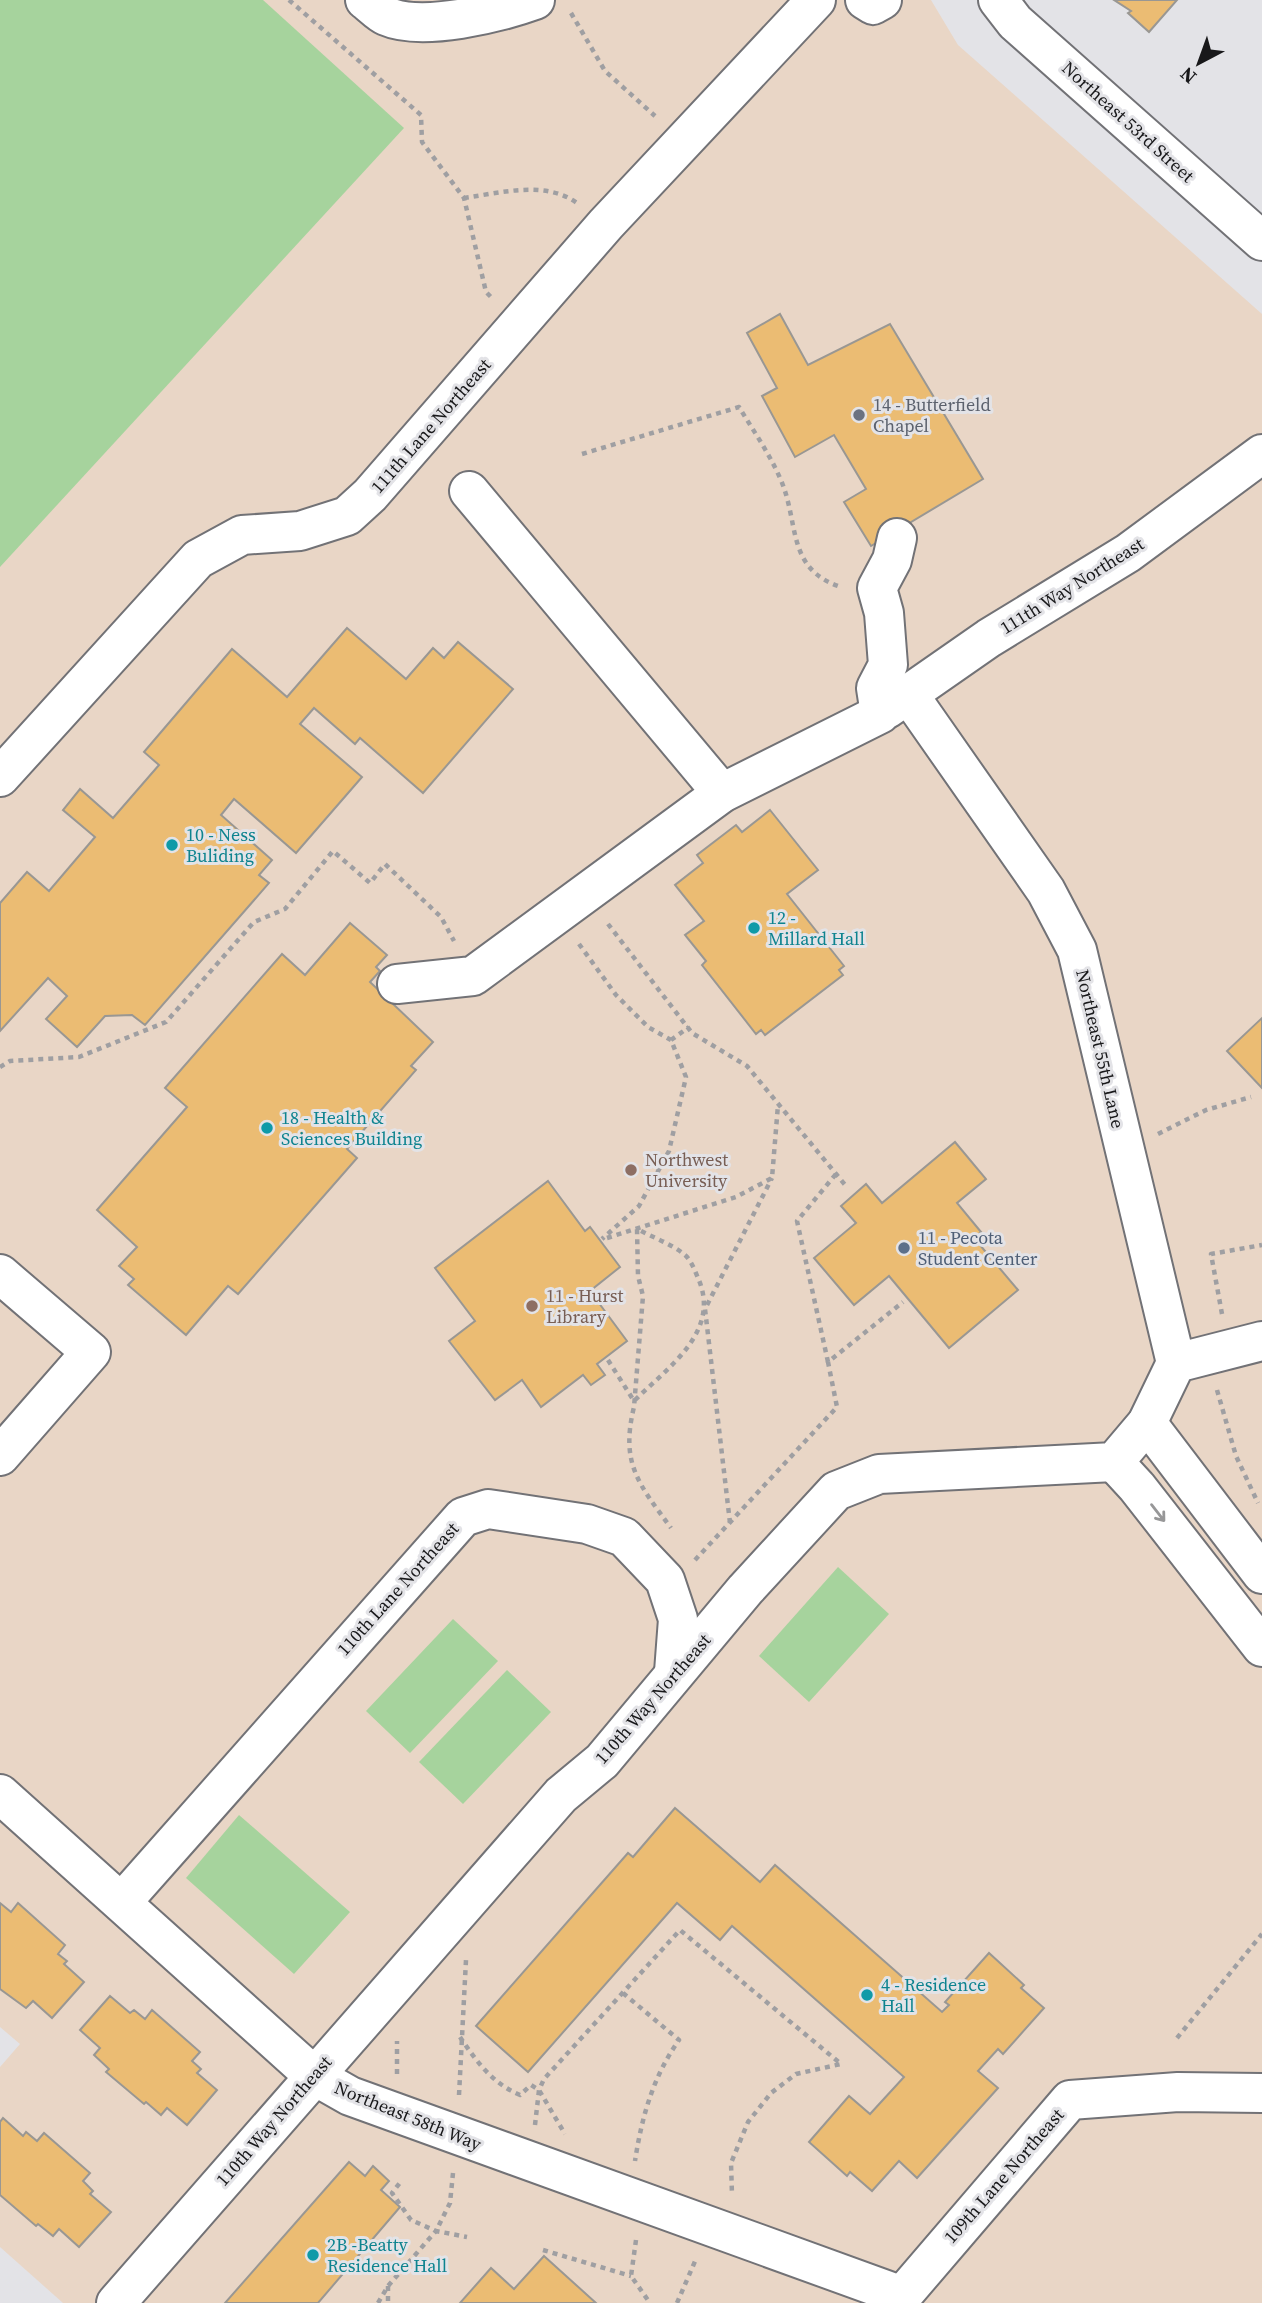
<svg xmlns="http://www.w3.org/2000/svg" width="1262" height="2303" font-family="'Source Serif 4',serif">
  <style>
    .education { fill: #e9d6c6 }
    .green { fill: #a6d39d }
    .building { fill: #ebbc73; stroke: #999793; stroke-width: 2 }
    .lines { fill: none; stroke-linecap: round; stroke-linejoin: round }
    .minor-casing { stroke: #727276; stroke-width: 42 }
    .path { stroke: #9f9fa2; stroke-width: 4.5; stroke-dasharray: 5 5; stroke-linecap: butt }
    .minor { stroke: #fff; stroke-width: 38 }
    .oneway { stroke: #979798 }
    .worship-dot { fill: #6b7280; stroke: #e3e3e7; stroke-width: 2.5 }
    .culture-dot { fill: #0f9aa8; stroke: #e3e3e7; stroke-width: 2.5 }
    .education-dot { fill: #8d6e63; stroke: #e3e3e7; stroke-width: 2.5 }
    .service-dot { fill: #5c6f8a; stroke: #e3e3e7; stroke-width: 2.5 }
    .labels { text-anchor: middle; stroke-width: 6; stroke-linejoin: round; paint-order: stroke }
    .street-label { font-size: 18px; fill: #18181a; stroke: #e3e3e7 }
    .worship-label { font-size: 18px; fill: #5b616d; stroke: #e3e3e7; text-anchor: start }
    .culture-label { font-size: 18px; fill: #0d838f; stroke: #e3e3e7; text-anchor: start }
    .education-label { font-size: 18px; fill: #785e54; stroke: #e3e3e7; text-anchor: start }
    .service-label { font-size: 18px; fill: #4e5e75; stroke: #e3e3e7; text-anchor: start }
  </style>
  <rect width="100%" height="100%" fill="#e3e3e7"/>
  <path class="education" d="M0,0H931L958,45L1262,314V2303H63L0,2247V2067L20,2044L0,2027Z"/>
  <g class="green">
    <path d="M0,0H263L404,128L0,567Z"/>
    <path d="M838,1567L889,1614L809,1702L759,1656Z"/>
    <path d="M453,1619L498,1661L410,1753L366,1711Z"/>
    <path d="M507,1670L551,1712L463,1804L419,1762Z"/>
    <path d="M239,1815L350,1912L294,1974L186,1878Z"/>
  </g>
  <g class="building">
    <path d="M1114,0H1177L1149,32L1128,13L1131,11Z"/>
    <path d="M780,314L808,365L890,324L983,479L871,546L844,502L866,489L834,435L795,457L762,396L777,388L747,333Z"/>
    <path d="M347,628L406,679L433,648L444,658L458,642L513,689L423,793L360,738L355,744L314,708L300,724L362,777L296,853L234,799L221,815L272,860L259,875L269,883L145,1025L132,1015L105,1016L77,1047L46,1019L67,996L48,978L0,1031V903L27,872L49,891L95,837L63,810L80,789L113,818L159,765L144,752L232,649L287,697Z"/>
    <path d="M770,810L818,870L787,894L844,966L839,970L843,975L765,1035L761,1030L756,1034L702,965L706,961L685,935L704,921L675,885L703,863L697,855L736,825L742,832Z"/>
    <path d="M350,923L387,955L376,967L380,971L370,982L433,1042L411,1066L416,1070L347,1149L357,1158L238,1294L228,1286L186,1335L128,1285L134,1279L119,1266L137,1247L97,1210L187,1107L165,1088L282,954L305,975Z"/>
    <path d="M1262,1018V1088L1227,1051Z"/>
    <path d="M955,1142L986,1179L957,1203L981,1232L974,1238L1018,1290L949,1348L889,1276L854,1305L814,1258L856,1223L841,1206L866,1184L882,1203Z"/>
    <path d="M548,1181L585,1231L590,1227L620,1267L590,1291L627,1341L597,1364L605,1375L591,1385L583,1375L541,1407L522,1380L495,1400L449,1341L475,1321L435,1268Z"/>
    <path d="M675,1808L760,1882L775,1865L942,2012L949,2005L945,2002L989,1953L1024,1985L1021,1988L1044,2008L1003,2054L998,2049L978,2071L998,2088L917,2178L899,2161L872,2191L850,2172L847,2176L809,2142L849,2096L870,2114L904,2077L732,1926L720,1940L677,1903L528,2072L476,2026L628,1853L633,1857Z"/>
    <path d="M0,1903L11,1912L18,1903L65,1945L58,1954L67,1961L64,1964L84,1982L52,2018L33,2001L26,2008L0,1989Z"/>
    <path d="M110,1996L130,2013L134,2010L145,2019L152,2010L200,2052L192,2061L201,2069L197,2073L217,2090L187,2125L167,2108L161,2115L146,2102L144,2104L106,2072L109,2069L94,2055L100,2048L80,2030Z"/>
    <path d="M3,2118L23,2136L26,2132L37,2141L44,2133L90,2173L83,2181L93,2191L90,2194L111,2212L79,2247L59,2229L53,2236L38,2224L36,2226L0,2195V2122Z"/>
    <path d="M349,2162L365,2176L373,2166L389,2181L381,2190L400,2207L318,2303H225Z"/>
    <path d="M544,2256L596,2303H460L491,2268L514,2289Z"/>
  </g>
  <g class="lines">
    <g class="minor-casing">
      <g id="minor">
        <path d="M365,0C372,5 379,13 386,16C422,32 499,13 535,0"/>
        <path d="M865,0L873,5L882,0"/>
        <path d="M998,0L1015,22L1262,241"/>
        <path d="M469,491L722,793"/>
        <path d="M909,695L1046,891L1077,950L1176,1363"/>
        <path d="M887,709L989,638L1128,553L1262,454"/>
        <path d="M0,777L198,559L242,535L300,531L347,516L370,495L606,224L816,0"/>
        <path d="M397,984L473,976L722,793L880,714L876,688L888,665L884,613L877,588L892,560L897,538"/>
        <path d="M0,1274L91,1352L0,1456"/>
        <path d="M1147,1423L1262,1574"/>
        <path d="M1114,1462L1137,1487L1262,1647"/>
        <path d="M0,1794L313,2075L350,2096L900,2295"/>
        <path d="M122,1902L463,1517L488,1509L587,1524L624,1537L665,1580L678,1619L674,1672"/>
        <path d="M116,2303L561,1795L602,1761L745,1590L836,1491L879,1474L1114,1462L1147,1423L1176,1363L1262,1341"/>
        <path d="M896,2303L1070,2100L1178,2092L1262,2093"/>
      </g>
    </g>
    <g class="path">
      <path d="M289,0L421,115L422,142L464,198L486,292L492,298"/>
      <path d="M571,13L605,71L655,116"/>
      <path d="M464,198C500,193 545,180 577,203"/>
      <path d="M582,454L739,407C753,430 769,453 780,478C800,522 785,569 841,587"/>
      <path d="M608,924L692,1033L747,1066L846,1186"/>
      <path d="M579,944L616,995L648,1027L671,1040L686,1077L669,1151L639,1206L602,1239"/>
      <path d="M671,1040L689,1027"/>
      <path d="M0,1067L10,1061L79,1057L166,1022L254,922L285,909L333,851L370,883L385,864L441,917L454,941"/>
      <path d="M1158,1134L1206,1110L1251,1097"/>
      <path d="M607,1238L736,1197L772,1178L778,1105"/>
      <path d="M1222,1314L1211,1254L1262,1245"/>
      <path d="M608,1360L634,1401C667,1368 722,1332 698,1278C695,1271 691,1260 685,1255C672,1244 652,1237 637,1229L638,1276L643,1296L634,1407C620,1464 639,1484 671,1528"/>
      <path d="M828,1362L797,1221L836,1174"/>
      <path d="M1217,1390L1236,1456L1258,1503"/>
      <path d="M730,1523L705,1309L772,1178"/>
      <path d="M695,1560L837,1407L828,1362L903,1302"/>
      <path d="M623,1993L679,2040C653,2077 642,2116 635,2161"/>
      <path d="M460,2037C476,2061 493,2084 520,2095L531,2085L539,2090L565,2134"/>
      <path d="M1177,2038L1262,1934"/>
      <path d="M397,2074V2041"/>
      <path d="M459,2095L466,1960"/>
      <path d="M535,2125L539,2090L544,2079L680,1930L841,2064L796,2074L771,2093L748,2122L731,2163L732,2195"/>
      <path d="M453,2173L450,2203L436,2231L467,2237"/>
      <path d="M636,2240L631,2276L650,2303"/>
      <path d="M543,2250L631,2276"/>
      <path d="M388,2286V2303"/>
      <path d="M378,2303L388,2286L436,2231L411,2220L392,2193L402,2180"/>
      <path d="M677,2303L696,2259"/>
    </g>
    <use href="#minor" class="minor"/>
  </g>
  <defs><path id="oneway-shaft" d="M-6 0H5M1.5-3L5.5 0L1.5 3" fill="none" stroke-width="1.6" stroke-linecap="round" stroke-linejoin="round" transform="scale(1.75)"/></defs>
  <use class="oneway" href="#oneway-shaft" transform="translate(1158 1513) rotate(52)"/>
  <circle class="worship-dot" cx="859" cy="415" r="7"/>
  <g class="culture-dot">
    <circle cx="172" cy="845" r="7"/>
    <circle cx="754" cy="928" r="7"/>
    <circle cx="267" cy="1128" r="7"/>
    <circle cx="867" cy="1995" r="7"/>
    <circle cx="313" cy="2255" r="7"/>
  </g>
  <g class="education-dot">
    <circle cx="631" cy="1170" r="7"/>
    <circle cx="532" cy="1306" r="7"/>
  </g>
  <circle class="service-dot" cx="904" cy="1248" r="7"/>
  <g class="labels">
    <g class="street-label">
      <text transform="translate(1128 122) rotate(42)" y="6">Northeast 53rd Street</text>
      <text transform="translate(431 426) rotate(-49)" y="6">111th Lane Northeast</text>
      <text transform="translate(1072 586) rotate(-32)" y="6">111th Way Northeast</text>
      <text transform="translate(1100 1049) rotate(77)" y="6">Northeast 55th Lane</text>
      <text transform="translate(398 1589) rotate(-48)" y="6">110th Lane Northeast</text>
      <text transform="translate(653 1699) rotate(-49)" y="6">110th Way Northeast</text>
      <text transform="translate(408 2116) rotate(22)" y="6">Northeast 58th Way</text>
      <text transform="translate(274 2121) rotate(-49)" y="6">110th Way Northeast</text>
      <text transform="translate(1004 2176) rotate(-49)" y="6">109th Lane Northeast</text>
    </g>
    <g class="worship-label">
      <text x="873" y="411">14 - Butterfield<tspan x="873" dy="21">Chapel</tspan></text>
    </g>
    <g class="culture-label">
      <text x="186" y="841">10 - Ness<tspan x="186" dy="21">Buliding</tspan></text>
      <text x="768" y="924">12 -<tspan x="768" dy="21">Millard Hall</tspan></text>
      <text x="281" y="1124">18 - Health &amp;<tspan x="281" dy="21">Sciences Building</tspan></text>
      <text x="881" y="1991">4 - Residence<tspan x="881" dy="21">Hall</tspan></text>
      <text x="327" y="2251">2B -Beatty<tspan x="327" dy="21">Residence Hall</tspan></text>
    </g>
    <g class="education-label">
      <text x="645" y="1166">Northwest<tspan x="645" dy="21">University</tspan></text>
      <text x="546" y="1302">11 - Hurst<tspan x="546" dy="21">Library</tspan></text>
    </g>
    <g class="service-label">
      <text x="918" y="1244">11 - Pecota<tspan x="918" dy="21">Student Center</tspan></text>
    </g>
  </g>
  <g transform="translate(1199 63) rotate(221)" stroke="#e3e3e7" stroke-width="5" paint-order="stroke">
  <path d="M0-5L12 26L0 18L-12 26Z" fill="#18181a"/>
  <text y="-10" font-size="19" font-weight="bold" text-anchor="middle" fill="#18181a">N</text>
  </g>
</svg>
